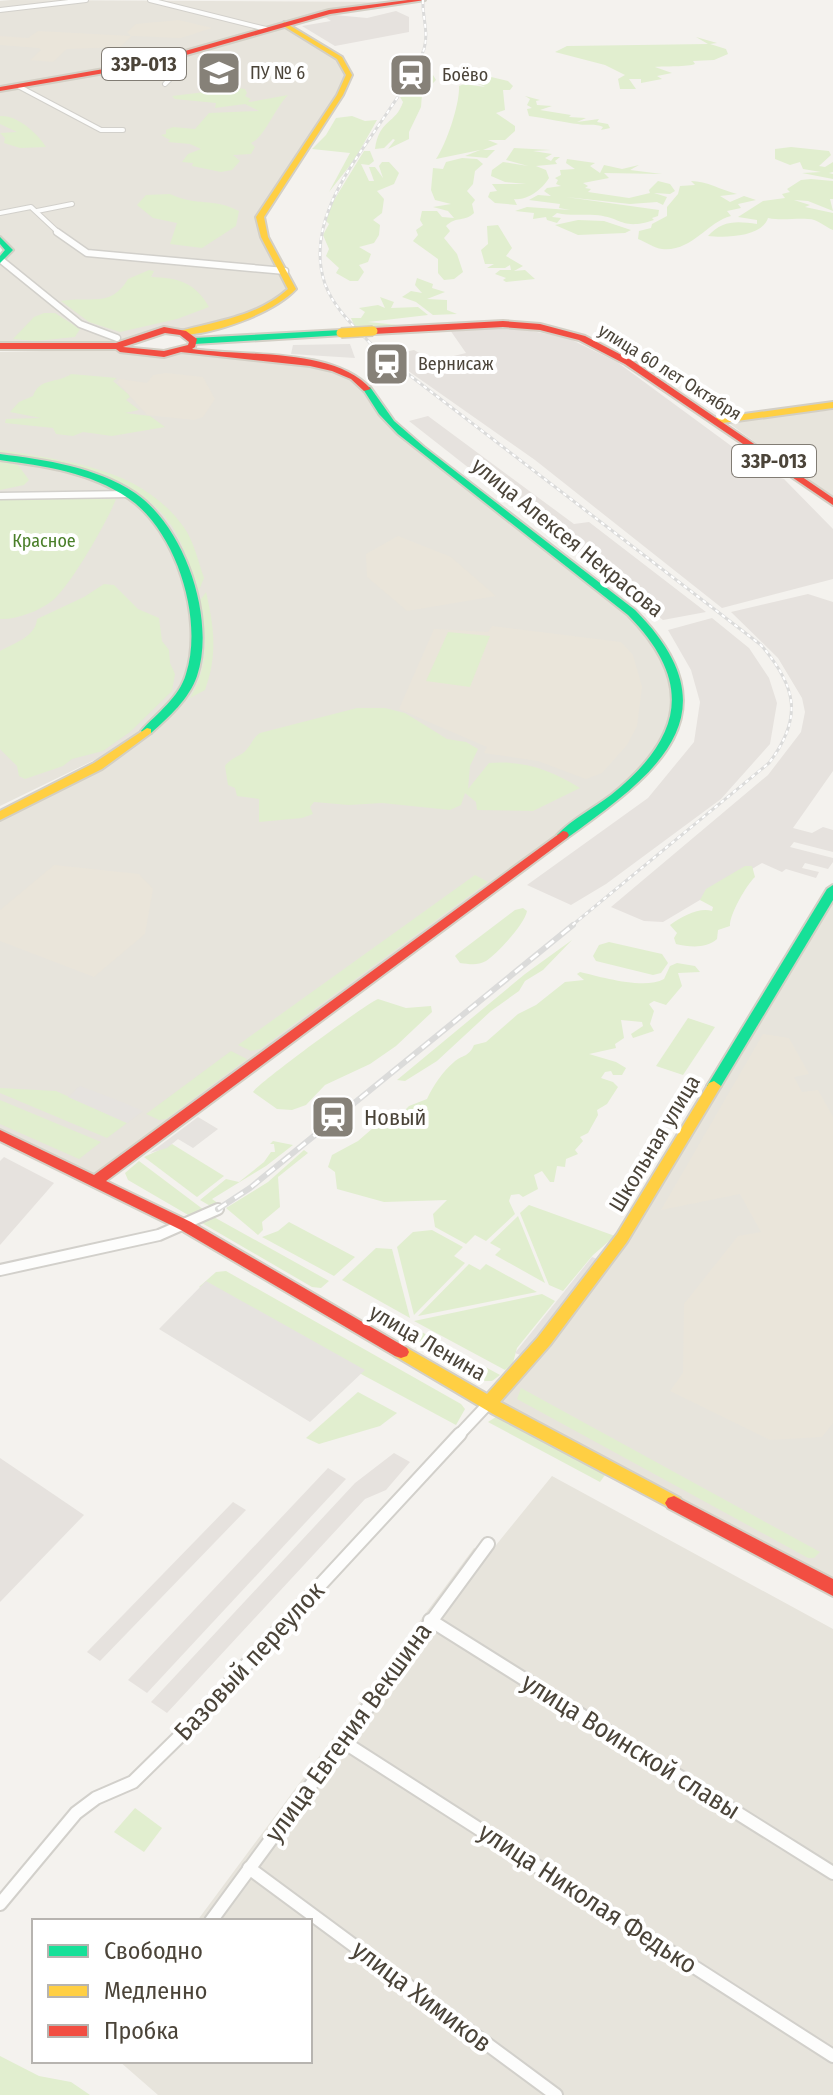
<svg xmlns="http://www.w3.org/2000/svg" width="833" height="2095" font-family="'Fira Sans Condensed',sans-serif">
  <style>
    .residential { fill: #e7e4dc }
    .industrial { fill: #e6e2de }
    .education { fill: #eae5da }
    .green { fill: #e1eecf }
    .parking { fill: #e6e3df }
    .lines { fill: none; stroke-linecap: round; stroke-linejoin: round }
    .street-far3-casing { stroke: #d2d0cb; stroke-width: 6 }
    .street-far2-casing { stroke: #d2d0cb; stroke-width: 9 }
    .street-far1-casing { stroke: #d2d0cb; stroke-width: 14 }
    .street-casing { stroke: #d2d0cb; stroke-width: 16 }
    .fast-casing { stroke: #d3cfc5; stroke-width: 4 }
    .slow-casing { stroke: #d3cfc5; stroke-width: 4 }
    .jam-casing { stroke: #d3cfc5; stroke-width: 4 }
    .street-far3 { stroke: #fdfdfc; stroke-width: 4 }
    .street-far2 { stroke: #fdfdfc; stroke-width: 6 }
    .street-far1 { stroke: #fdfdfc; stroke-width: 10 }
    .street { stroke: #fdfdfc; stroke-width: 12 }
    .fast { fill: #16e098; fill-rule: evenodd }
    .slow { fill: #ffcf43; fill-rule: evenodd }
    .jam { fill: #f24e42; fill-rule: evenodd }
    .rail-far1-casing { stroke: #dbdbda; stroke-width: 3 }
    .rail-casing { stroke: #dbdbda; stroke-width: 6 }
    .rail-far1 { stroke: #fff; stroke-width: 2; stroke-dasharray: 4; stroke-linecap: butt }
    .rail { stroke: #fff; stroke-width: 3; stroke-dasharray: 10; stroke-linecap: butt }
    .slow-bridge-casing { stroke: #d6cebb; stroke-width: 12; stroke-linecap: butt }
    .slow-bridge { stroke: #ffcf43; stroke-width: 9 }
    .labels { text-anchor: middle; stroke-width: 8; stroke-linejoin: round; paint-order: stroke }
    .far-poi-label { font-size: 18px; fill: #4b4439; stroke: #fff; text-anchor: start }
    .far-street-label { font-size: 18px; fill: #4b4439; stroke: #fff }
    .far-park-label { font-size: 18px; fill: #4a7f2a; stroke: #fff }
    .shield { fill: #fff; stroke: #817c74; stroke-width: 2 }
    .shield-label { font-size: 20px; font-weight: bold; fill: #4b4439 }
    .street-label { font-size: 22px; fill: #4b4439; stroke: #fff }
    .poi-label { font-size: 22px; fill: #4b4439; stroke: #fff; text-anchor: start }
    .near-street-label { font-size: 26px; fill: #4b4439; stroke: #fff }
  </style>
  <rect width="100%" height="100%" fill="#f4f2ee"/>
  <g class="residential">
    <path d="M11,0L395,2L334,11L285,24L340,58L349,75L260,223L292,286L281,301L183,333L169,331L127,344L0,346V261L9,249L0,239V1Z"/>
    <path d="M128,349L153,353L184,351L301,361L356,376L384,415L618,601L663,647L678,713L642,773L97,1180L0,1135V816L95,770L117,749L0,806V352Z"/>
    <path d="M833,410V499L730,424L760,418Z"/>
    <path d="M833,889V1588L489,1403L597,1273Z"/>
    <path d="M552,1476L833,1629V2095H158L119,2061H310V1921H197L474,1548L488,1555Z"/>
  </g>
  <g class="industrial">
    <path d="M396,11L409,17V32L335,46L302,26L331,21L325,17L335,15L367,18Z"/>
    <path d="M487,328L526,330L568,338L617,362L772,476L784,479L833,529V579L722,608L535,460L387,356L414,350L433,361L466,353L450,330Z"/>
    <path d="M428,416L574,524L589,522L706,612L663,620L409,421Z"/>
    <path d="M808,594L833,602V771L793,828L812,833L823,827L833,830V852L794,842L790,847L833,858V862L828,869L805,863L802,868L819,872L816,878L786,869L782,872L762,863L663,922L644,921L611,907L768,775L801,732L805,712L802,698L778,658L731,612Z"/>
    <path d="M712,618L749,648L769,678L777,703L770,744L721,799L606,884L571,905L527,885L648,798L694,742L700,702L691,670L668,630Z"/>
    <path d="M4,1157L54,1183L0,1245V1161Z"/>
    <path d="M394,1453L410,1462L386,1490L365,1499L167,1713L151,1702L355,1483Z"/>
    <path d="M0,1458L84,1515L0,1602Z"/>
    <path d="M328,1468L346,1479L147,1693L128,1680Z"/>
    <path d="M233,1502L246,1510L100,1661L87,1652Z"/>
  </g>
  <g class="education">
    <path d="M179,20L212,28L181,38L132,36L120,47L67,49L53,62L30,60L41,50L39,48L0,45V36L28,38L38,31L131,36L127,32L136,24Z"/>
    <path d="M166,373L203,377L215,399L203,417L194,420L147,415L117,382L120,379L147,383L153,375Z"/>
    <path d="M398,536L451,557L496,596L407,611L367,577L366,554Z"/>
    <path d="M492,626L621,642L633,655L642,687L637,726L627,745L602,773L586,779L538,761L484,753L487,747L399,709L434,629L488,632Z"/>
    <path d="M54,865L139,874L153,889L145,934L94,977L0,941V910Z"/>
    <path d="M763,1034L789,1038L809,1074L794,1077L802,1092L818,1090L833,1117V1423L822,1437L770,1440L670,1391L683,1373L684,1304L738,1236L761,1232L740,1194L661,1210Z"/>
  </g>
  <g class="green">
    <path d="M696,37L717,43L710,44L726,49L728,54L714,60L693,61L695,64C688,67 664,66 655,67L672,73L657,76L662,79L641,83V79H629L636,89H620L618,79L625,75L605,65L555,52L567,46L708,44Z"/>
    <path d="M424,74H430V77L433,75L436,80L422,94L421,107L409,132V139L388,149L395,140L393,139L384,148L375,149C379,119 396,124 403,102L400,97L410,95L409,90L418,86L416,83Z"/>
    <path d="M487,76L508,81L513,86L510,90H503L505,110L496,113L515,126V131L505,140H488L498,144L483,150H495L487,158L465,156L480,150L436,159C447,143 460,103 459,86L464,84L485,87L468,79Z"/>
    <path d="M238,88L245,89L247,93L245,96L251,99L248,101L250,102L288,95C275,108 264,138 251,143L255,147L251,154L233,155L240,161L232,170L221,172L192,166L193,163L182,162L188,154L201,149L190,144L168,142L170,140L161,135L166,134V130L173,127L195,129L209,113L259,111L245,104L215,108L216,103L175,99L172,96Z"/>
    <path d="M525,96L540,100L536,101L537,105L552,106L540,110L571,115L569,117L586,118L577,122L599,119L597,122L608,124L610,128L601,130L603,127C595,123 587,126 578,124C565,123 547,118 529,116L527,109L532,108L527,105L530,99Z"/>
    <path d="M0,116C18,115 38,134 46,147L20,148L4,143L5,138L0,133L17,132L0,124Z"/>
    <path d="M352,116L365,121L377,120L355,159L329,192L350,153L312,149L326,135L336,118Z"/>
    <path d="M791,147L829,151L831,155L819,166L825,167L833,162V172L829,173L833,174V179L802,173L821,172L803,169L800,162L790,165L775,159V149Z"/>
    <path d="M514,148L551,150L533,151L552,154L545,158L551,161L554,157H560L555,161L557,164L536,166L546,170L549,178C542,190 526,201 514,199L517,205L495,203L488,197L490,192L497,191L492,184H526L505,182L491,176L492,170L503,162L528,166L506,160Z"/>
    <path d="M364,151H370L374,161L369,165L361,164L369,181H374L369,167H375L383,178L379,166L382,162H389L399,173L394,184L377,191L384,199L382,213L373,220L380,225L379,235L374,243L359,247L371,254L368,262L359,265L364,272L358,281H350L336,273L339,268L326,256L329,249L323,235L329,224L325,220L328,210Z"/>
    <path d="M462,158L477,159L483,164L475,171L473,184L467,191L475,200L472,204L474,213C465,222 456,216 446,226L450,231L444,238L457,254L463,272L454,279L444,280L438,273V259L413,241L418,235L416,230L423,225L420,220L422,211H437L442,217L454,218L448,211L433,207L451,204L435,200L431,190L433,168L443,169L446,162Z"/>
    <path d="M567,159L595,163L590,166L600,173L604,165L622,169L639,165L630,170L662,174L604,173L609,178L583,183L588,186L585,188L591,189L588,192L629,198L650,193L649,190L658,181L670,184L675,191L670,194L654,193L667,197L663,205L657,202L630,204L566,197L659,210L658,216L652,218L654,220C621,231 623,217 595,215C582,214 570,216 557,213L552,217L561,218L557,223L547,220L546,217L533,219L534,213L515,211L527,207L570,210L559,208L560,204L529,200L538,195L551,196L544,191L547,188L561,186L556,184L558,180L555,178L561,175L560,170L575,169L566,163Z"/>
    <path d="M811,179L833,181V199H830L833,211L808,201L794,200L810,205L805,207L833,213V230C825,227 818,219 808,219C794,218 782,221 768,218C762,237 726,238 708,236C722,220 737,221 757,224V220L738,217L763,201L785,198L782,194L790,192L787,189L801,180Z"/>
    <path d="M691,181C707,181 721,190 737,194L720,196L730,202L744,196L756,200L738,204L741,208L727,211L731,216C707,222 692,252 662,249C654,248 646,242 638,239L639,231L651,228L652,224L667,216V207L678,194L680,186L695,185Z"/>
    <path d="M170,194C199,207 211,197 239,211L236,226L202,248L170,244L177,223L153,218L137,205L146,195Z"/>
    <path d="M578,220L604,221L631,230L625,233L578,235L555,225Z"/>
    <path d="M487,226L498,225L512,248L506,256L523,266L514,271L525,270L535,279L506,282L503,280L506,278L495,274L500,270H511L510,265L505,268H487L494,264H485L481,250L488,244Z"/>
    <path d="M149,270L154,271L151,277C178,278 195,282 209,307L177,319L120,332L89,322L61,301C91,296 111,308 128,279Z"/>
    <path d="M417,278L433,284L432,288L445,292L427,299L447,300V310L457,314L433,315L416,302L402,297L411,291L422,293L415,285Z"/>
    <path d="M380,297L394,302L391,308L418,307L428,315L368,322L398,325L394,326L355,327L351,318H361L365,312L359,308L378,305L385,308Z"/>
    <path d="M44,313H55L80,329L75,337L36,341L13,339L34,317Z"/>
    <path d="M71,374L117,378L113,381L128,394L130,397L126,400L139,410L125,413L150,416L165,427L112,436L83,432L73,436L56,434L53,428L5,423L6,419L41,418L10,412L19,402L33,396C40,377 57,384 71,374Z"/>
    <path d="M0,450C66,461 140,467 183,526C194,541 198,561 204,578L197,595C191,573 186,550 175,531C140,472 60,464 0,454Z"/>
    <path d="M0,461L18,465L29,480L24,485L0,490Z"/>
    <path d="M0,499H116C107,522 71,585 52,601C39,611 16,620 0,619Z"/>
    <path d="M104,584L114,585L138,609L159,618L162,641L169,650L170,663L175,674L172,691L130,732L103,751L72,759L63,766L25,779L19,776L17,766L0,749V651C15,643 36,636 37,619L84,597Z"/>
    <path d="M206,592C214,627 218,655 205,690L190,698C209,666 207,636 199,602Z"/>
    <path d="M448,632L490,636L470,687L426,681Z"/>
    <path d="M357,708H385L405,713L447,739L466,742L478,749L470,766L468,789L489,763C524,760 551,770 580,788L533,811L477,810L476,802L465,793L461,805L450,810L382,803L349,805L314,802L310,807L313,814L302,818L259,822V799L237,796L235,788L228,785L225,766C231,757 241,757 247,749C253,742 252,739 260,733Z"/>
    <path d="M745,866H752L755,877C747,884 729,915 730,926L718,930L717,939C706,949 689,947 676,944L674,938L677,933L670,925C682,916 700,907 712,911L713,907L700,900L706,889Z"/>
    <path d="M475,875L488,882L260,1049L251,1051L238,1045Z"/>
    <path d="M523,908L527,911C525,924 496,955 486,961C477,966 469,964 460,963L455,956L457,954L515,910Z"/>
    <path d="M572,940L543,970L525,981L519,991L491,1011L437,1061L405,1081L397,1080L525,974Z"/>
    <path d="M609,942L662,954L668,963L661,973L653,975L596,961L593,956L599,945Z"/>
    <path d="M677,963L695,966L700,972L678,973L682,986L666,1005L654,1001L649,1004L654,1011L650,1024L654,1031L633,1038L631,1034L643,1026L642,1022L621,1020L624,1038L615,1044L616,1048L589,1054L616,1062L626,1068L622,1075H613L611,1071L605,1072L601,1078L613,1082L618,1087L607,1104L597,1110L598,1115L588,1133L580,1137L583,1141L575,1150L578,1154L566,1159L565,1167L557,1166L554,1182H550L542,1171L534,1175L538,1189L523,1197L519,1194L511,1195L509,1201L515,1214L486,1241L475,1235L466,1244L435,1227L433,1214L447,1200L384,1202L337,1189L335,1172L328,1167L332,1155L358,1141L373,1128L395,1120L409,1106L427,1099C433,1086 443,1071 454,1062C462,1055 469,1057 474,1045L486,1042L518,1014L536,1005L565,982L584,980L577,974L580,972C601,977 645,990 664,979L670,966Z"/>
    <path d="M378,999L406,1008L431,1006L432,1012L396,1046L370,1064L325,1085L306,1105L292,1110L277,1109L253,1092C257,1084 367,1003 378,999Z"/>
    <path d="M688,1018L715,1027L683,1075L656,1066Z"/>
    <path d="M231,1051L247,1059L166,1119L159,1120L146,1114Z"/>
    <path d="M0,1088L56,1091L127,1123L107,1138L0,1093Z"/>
    <path d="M0,1100L101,1142L79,1159L0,1124Z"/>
    <path d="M273,1141L293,1145L266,1166L212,1199L219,1204L212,1207L200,1200L226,1179L239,1182L264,1162L271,1152H275L274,1144H270Z"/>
    <path d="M172,1144L224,1176L197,1197L144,1157Z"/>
    <path d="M304,1150L308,1153L278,1177L280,1207L262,1222L263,1230L258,1235L226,1208L268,1182Z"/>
    <path d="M139,1161L212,1216L329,1281L321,1288L312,1287L128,1180L125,1173Z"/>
    <path d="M529,1205L615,1236L593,1255L563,1291L549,1285L520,1213Z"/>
    <path d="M518,1216L545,1283L495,1255L501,1249L490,1243Z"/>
    <path d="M289,1222L355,1257L334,1276L262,1237L278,1231Z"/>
    <path d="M432,1230L463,1247L454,1256L465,1263L414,1315L397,1247L413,1232Z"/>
    <path d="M376,1248L392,1249L410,1318L342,1280Z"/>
    <path d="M469,1264L480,1270L486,1264L537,1292L418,1316Z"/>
    <path d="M226,1271L461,1404L465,1409L456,1425L199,1287L216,1272Z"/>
    <path d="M542,1294L555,1301L517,1348L513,1363L505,1370L414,1321Z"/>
    <path d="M407,1324L500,1375L492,1381H481L407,1340L401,1330Z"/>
    <path d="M521,1388L820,1552L814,1558H808L517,1399Z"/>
    <path d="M358,1392L397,1413L380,1426L319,1444L306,1438Z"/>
    <path d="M499,1415L605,1475L600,1482L488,1422Z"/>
    <path d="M135,1808L162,1828L144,1852L114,1832Z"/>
    <path d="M0,2056L39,2076L71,2082L90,2095H0Z"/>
  </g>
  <g class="parking">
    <path d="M350,344L355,358L291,354L293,345Z"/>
    <path d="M80,1086L122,1102L143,1111L127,1123L68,1097Z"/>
    <path d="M198,1117L218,1129L193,1148L178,1139L167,1148L150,1153Z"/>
    <path d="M592,1257L600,1260L523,1356L515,1353Z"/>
    <path d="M206,1281L365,1370L310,1422L159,1329Z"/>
  </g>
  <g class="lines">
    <g class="street-far3-casing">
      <g id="street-far3">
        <path d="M150,0L266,29"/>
        <path d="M0,10L86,0"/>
        <path d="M151,63L173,76L165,84"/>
        <path d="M18,86L101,130H123"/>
        <path d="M37,211L72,204"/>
        <path d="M0,213L31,207L60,234"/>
      </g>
    </g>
    <g class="street-far2-casing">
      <g id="street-far2">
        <path d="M57,232L87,253L285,271"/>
        <path d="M1,260L80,324L117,338"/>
        <path d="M0,496L129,494"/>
      </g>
    </g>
    <g class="street-far1-casing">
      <g id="street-far1">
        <path d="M0,1270L159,1235L218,1209"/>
        <path d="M458,1436L489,1403"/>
      </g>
    </g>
    <g class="street-casing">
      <g id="street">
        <path d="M430,1620L833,1873"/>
        <path d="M342,1741L833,2056"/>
        <path d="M249,1868L556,2095"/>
        <path d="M0,1904L76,1813L96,1798L133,1782L186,1730L460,1434"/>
        <path d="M211,1921L488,1544"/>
      </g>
    </g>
    <g class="fast-casing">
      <g id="fast">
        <path d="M0,237L13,250L0,263V256L5,250L0,244Z"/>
        <path d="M341,330L345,333L344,335L194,344L190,341L194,338Z"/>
        <path d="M364,387H370L394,421L424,447L635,610C738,714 656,774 567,838L563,839L557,835C572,819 594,808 611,795C682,738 695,683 628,615L398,434L379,414L363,389Z"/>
        <path d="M0,454C46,460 96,467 135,493C185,527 216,619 197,676C189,699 169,717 151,733H143L141,731C157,713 179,698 186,674C204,619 176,530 128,498C90,472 44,466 0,460Z"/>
        <path d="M833,885V900L721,1086L714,1091L709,1089L707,1086L827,889Z"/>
      </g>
    </g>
    <g class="slow-casing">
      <g id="slow">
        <path d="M284,22L342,57L352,75L343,95L264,217L268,237L296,289C274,313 213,335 180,335V331C218,321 258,316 288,289L261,237L256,217L337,95L346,75L337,59L282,25Z"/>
        <path d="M833,402V408L715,424L710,421L715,418Z"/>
        <path d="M147,728L151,729V733L102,769L0,820V811L94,763Z"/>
        <path d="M714,1081L721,1086L627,1242L550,1345L500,1402L680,1498L683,1503L680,1508L674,1510L493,1414L395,1356L393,1352L395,1348L401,1346L407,1348L487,1394L538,1337L617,1234L709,1083Z"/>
      </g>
    </g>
    <g class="jam-casing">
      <g id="jam">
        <path d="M408,0H425L330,14L151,65L0,91V87L150,61L329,10Z"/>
        <path d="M503,321L540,324L585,336L631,360L833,498V505L625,364L579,340L540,330L503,327L373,334L369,331L373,328Z"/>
        <path d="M164,327L186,331L197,339L195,347L192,349C245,357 333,347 371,389L364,391L351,379L332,371L310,366L181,352L164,357L120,352L116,349H0V343H116ZM165,333L180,335L189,342L188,345L164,351L123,347Z"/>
        <path d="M563,831L567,832L569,835L567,838L106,1181L191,1222L407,1348L409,1352L407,1356L401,1358L395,1356L181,1230L0,1141V1130L94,1175Z"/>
        <path d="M674,1496L833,1579V1596L668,1508L665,1503L668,1498Z"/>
      </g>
    </g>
    <use href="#street-far3" class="street-far3"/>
    <use href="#street-far2" class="street-far2"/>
    <use href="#street-far1" class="street-far1"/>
    <use href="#street" class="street"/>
    <use href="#fast" class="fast"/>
    <use href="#slow" class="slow"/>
    <use href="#jam" class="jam"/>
    <g class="rail-far1-casing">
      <path id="rail-far1" d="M423,0C422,16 429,32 424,49C417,70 403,89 391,107C358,158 303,219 325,284C335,311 359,331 378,351L761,645C797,687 803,718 769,763L570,927"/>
    </g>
    <g class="rail-casing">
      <path id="rail" d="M218,1209L250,1188L573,925"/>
    </g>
    <use href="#rail-far1" class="rail-far1"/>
    <use href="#rail" class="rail"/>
    <g class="slow-bridge-casing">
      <path id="slow-bridge" d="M341,333L373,331"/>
    </g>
    <use href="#slow-bridge" class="slow-bridge"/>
  </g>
  <defs>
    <g id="university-square" transform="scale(2.3)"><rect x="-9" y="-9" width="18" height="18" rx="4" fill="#868178" stroke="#fff"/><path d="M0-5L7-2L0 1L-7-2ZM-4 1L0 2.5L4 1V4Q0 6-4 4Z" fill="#fff"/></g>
    <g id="station-square" transform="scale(2.3)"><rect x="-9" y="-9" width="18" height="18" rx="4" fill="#868178" stroke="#fff"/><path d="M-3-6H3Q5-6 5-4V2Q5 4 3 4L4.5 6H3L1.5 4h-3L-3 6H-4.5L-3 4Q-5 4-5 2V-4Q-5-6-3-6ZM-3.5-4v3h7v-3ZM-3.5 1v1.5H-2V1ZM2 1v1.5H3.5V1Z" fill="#fff"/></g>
  </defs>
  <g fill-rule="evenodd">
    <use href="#university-square" x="219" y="73"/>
    <use href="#station-square" x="411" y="75"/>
    <use href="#station-square" x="387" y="364"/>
    <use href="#station-square" x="333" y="1117"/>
  </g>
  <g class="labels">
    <g class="far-poi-label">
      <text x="250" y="79">ПУ № 6</text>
      <text x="442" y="81">Боёво</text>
      <text x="418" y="370">Вернисаж</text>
    </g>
    <g class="far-street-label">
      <text transform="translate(670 372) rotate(32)" y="6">улица 60 лет Октября</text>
    </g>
    <g class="far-park-label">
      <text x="44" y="547">Красное</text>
    </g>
    <g class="shield">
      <rect x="102" y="48" width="84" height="32" rx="6"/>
      <rect x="732" y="445" width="84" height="32" rx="6"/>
    </g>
    <g class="shield-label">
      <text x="144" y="71">33Р-013</text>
      <text x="774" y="468">33Р-013</text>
    </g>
    <g class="street-label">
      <text transform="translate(568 537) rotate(39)" y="8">улица Алексея Некрасова</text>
      <text transform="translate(654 1143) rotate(-59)" y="8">Школьная улица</text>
      <text transform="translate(428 1342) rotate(30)" y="8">улица Ленина</text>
    </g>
    <g class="poi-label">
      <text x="364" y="1125">Новый</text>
    </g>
    <g class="near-street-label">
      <text transform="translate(249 1661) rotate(-47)" y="9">Базовый переулок</text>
      <text transform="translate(348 1732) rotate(-54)" y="9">улица Евгения Векшина</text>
      <text transform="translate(631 1746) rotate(32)" y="9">улица Воинской славы</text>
      <text transform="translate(588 1898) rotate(33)" y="9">улица Николая Федько</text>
      <text transform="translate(422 1996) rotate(37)" y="9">улица Химиков</text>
    </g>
  </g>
  <rect x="32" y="1919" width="280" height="144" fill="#ffffff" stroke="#b7b4b0" stroke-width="2"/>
  <rect x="48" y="1945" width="40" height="12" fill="#16e098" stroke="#b7b4b0" stroke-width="2"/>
  <text x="104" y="1959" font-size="24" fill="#4b4439">Свободно</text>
  <rect x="48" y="1985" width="40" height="12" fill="#ffcf43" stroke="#b7b4b0" stroke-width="2"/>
  <text x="104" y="1999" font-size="24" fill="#4b4439">Медленно</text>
  <rect x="48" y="2025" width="40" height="12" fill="#f24e42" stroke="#b7b4b0" stroke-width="2"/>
  <text x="104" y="2039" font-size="24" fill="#4b4439">Пробка</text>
</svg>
